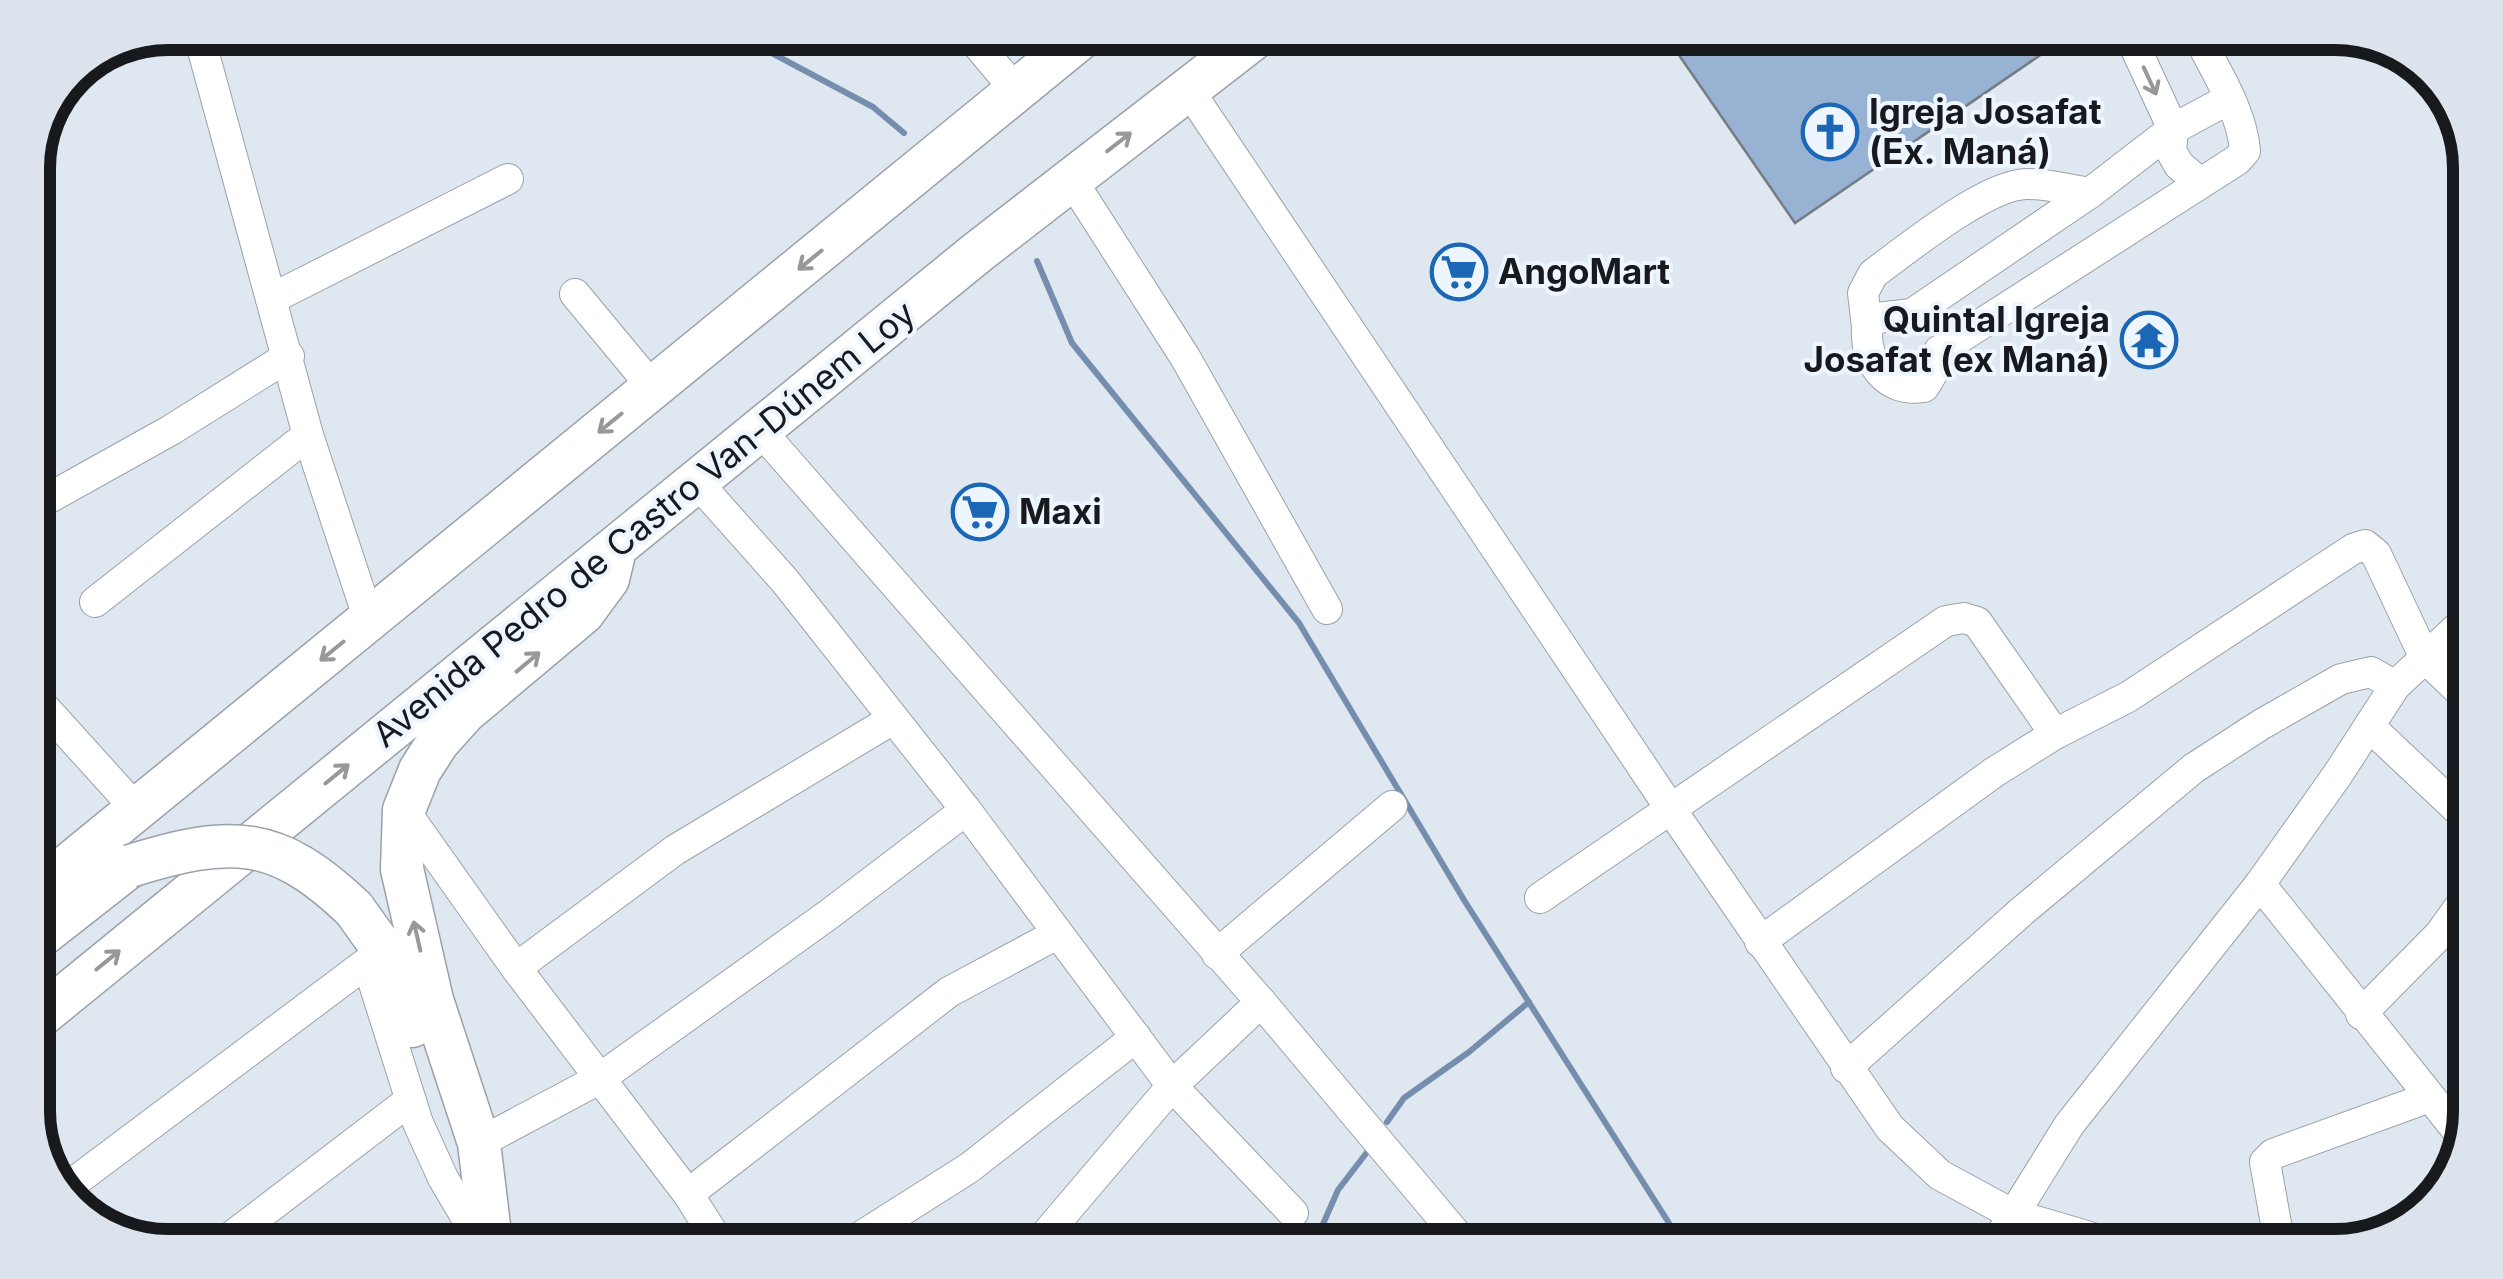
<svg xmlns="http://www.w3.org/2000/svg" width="2503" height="1279" font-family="Inter,sans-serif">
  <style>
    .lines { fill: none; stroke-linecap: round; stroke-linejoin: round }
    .stream { stroke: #758ead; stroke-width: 6 }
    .building { fill: #98b2d3; stroke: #757c84; stroke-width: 2.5 }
    .minor-casing { stroke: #9aa1aa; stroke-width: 32 }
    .highway-casing { stroke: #9aa1aa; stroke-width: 45 }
    .minor { stroke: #fff; stroke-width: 30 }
    .highway { stroke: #fff; stroke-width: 42 }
    .highway-bridge-casing { stroke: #9aa1aa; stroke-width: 45; stroke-linecap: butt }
    .highway-bridge { stroke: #fff; stroke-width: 42 }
    .oneway { stroke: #979899 }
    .labels { text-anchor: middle; stroke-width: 8; stroke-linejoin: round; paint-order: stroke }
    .poi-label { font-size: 35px; font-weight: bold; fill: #17191d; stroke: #edf5fe; text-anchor: start }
    .street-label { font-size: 35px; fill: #17191d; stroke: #edf5fe }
    .rim { fill: none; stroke: #17191d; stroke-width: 12 }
  </style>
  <rect width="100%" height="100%" fill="#dfe7f1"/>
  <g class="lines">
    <g class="stream">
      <path d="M732,32L873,107L904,133"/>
      <path d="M1037,261L1072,343L1299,623L1464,900L1681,1242L1691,1246"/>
      <path d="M1387,1122L1404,1098L1469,1052L1529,1002"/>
      <path d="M1308,1246L1316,1240L1338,1190L1371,1147"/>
    </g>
  </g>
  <path class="building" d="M1663,32H2074L1795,223Z"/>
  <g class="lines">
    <g class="minor-casing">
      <g id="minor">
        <path d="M198,32L308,435L369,620"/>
        <path d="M967,32L1017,92"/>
        <path d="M2128,32L2173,129L2171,151L2179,165L2199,182"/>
        <path d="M2196,32C2214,69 2242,110 2245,151L2237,160L1939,351L1935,369L1924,387C1886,393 1865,363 1867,327L1877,318L1912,314L2090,193L2173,129L2229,99"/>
        <path d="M1188,89L1670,808L1890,1128L1940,1175L2012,1214L2120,1246"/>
        <path d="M1071,179L1185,357L1327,609"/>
        <path d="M575,294L653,388"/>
        <path d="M271,299L508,179"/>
        <path d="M1867,327L1863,293L1873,274C1907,249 1988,183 2028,184C2048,184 2070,190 2090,193"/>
        <path d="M759,429L1261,1002L1466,1246"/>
        <path d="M696,481L785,581L966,810L1172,1086L1293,1213"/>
        <path d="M33,507L171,430L289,356"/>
        <path d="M95,602L308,435"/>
        <path d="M33,695L137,810"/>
        <path d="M2370,727L2470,821"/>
        <path d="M404,810L516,968L688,1194L721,1246"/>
        <path d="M2260,884L2464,1139"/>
        <path d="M1540,898L1946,621L1964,618L1977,622L2055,734"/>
        <path d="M1760,942L1993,773L2055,734L2128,697L2353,549L2365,545L2376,554L2425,658L2470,701"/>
        <path d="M1217,954L1392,806"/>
        <path d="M516,968L675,850L893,719"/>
        <path d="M2361,1014L2440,934L2470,892"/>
        <path d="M1846,1068L2021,912L2194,768L2262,724L2341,679L2371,672L2395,686"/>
        <path d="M479,1143L599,1079L828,915L966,810"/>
        <path d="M61,1192L365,964L369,968L418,1123L443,1178L483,1246"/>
        <path d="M688,1194L949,992L1057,934"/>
        <path d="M219,1246L409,1101"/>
        <path d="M846,1246L969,1168L1136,1037"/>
        <path d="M1036,1246L1172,1086L1261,1002"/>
        <path d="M1994,1246L2069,1125L2260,884L2338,774L2395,686L2470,616"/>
        <path d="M2280,1246L2265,1162L2273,1154L2430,1097"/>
      </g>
    </g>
    <g class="highway-casing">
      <g id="highway">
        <path d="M33,894L1088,32"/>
        <path d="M354,909L387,955L412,1026"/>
        <path d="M33,942L130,866"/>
        <path d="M33,1022L978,252L1262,32"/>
        <path d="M490,1234L479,1143L432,1000L402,869L404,810L420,770L438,742L465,712L583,613L608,579L613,558"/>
      </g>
    </g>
    <use href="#minor" class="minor"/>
    <use href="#highway" class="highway"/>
    <g class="highway-bridge-casing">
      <path id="highway-bridge" d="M130,866C230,835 276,834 354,909"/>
    </g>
    <use href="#highway-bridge" class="highway-bridge"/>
  </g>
  <defs><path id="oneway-shaft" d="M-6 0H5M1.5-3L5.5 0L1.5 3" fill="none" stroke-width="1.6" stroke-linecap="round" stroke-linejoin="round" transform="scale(2.5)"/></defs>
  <g class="oneway">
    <use href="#oneway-shaft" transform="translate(2150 81) rotate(65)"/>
    <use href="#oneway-shaft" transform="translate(1119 142) rotate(-38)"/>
    <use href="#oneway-shaft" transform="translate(810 260) rotate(141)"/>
    <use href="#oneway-shaft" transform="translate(610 423) rotate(141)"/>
    <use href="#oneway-shaft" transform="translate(332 651) rotate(141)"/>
    <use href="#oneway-shaft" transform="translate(528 662) rotate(-40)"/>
    <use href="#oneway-shaft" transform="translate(337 774) rotate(-39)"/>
    <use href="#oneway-shaft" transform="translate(417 936) rotate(-103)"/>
    <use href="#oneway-shaft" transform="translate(108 960) rotate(-39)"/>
  </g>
  <defs>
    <g id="church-ring" transform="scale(2.875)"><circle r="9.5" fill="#edf5fe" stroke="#1b67b6" stroke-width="1.5"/><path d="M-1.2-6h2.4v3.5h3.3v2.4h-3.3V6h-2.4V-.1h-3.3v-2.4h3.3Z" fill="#1b67b6"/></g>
    <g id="supermarket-ring" transform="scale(2.875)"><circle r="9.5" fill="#edf5fe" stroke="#1b67b6" stroke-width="1.5"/><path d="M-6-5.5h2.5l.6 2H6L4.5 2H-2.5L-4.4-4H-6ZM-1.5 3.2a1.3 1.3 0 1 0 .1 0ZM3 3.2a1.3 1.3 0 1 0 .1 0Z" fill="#1b67b6"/></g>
    <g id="temple-ring" transform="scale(2.875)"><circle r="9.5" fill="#edf5fe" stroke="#1b67b6" stroke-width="1.5"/><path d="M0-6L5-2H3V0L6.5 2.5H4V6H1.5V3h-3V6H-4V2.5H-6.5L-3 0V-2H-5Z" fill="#1b67b6"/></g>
  </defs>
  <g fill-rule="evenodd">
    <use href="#church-ring" x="1830" y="132"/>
    <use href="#supermarket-ring" x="1459" y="272"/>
    <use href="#temple-ring" x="2149" y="340"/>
    <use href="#supermarket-ring" x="980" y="512"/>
  </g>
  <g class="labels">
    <g class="poi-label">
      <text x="1869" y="124">Igreja Josafat<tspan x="1869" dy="40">(Ex. Maná)</tspan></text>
      <text x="1498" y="284">AngoMart</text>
      <text x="2110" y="332" text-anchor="end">Quintal Igreja<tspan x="2110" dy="40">Josafat (ex Maná)</tspan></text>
      <text x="1019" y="524">Maxi</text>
    </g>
    <g class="street-label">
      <text transform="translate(644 524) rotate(-39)" y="12">Avenida Pedro de Castro Van-Dúnem Loy</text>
    </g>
  </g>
  <path d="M0 0H2503V1279H0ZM168 50H2335A118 118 0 0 1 2453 168V1111A118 118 0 0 1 2335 1229H168A118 118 0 0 1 50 1111V168A118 118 0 0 1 168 50Z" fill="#dce3ec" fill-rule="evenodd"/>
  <path class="rim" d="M168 50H2335A118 118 0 0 1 2453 168V1111A118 118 0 0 1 2335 1229H168A118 118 0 0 1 50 1111V168A118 118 0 0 1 168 50Z"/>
</svg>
